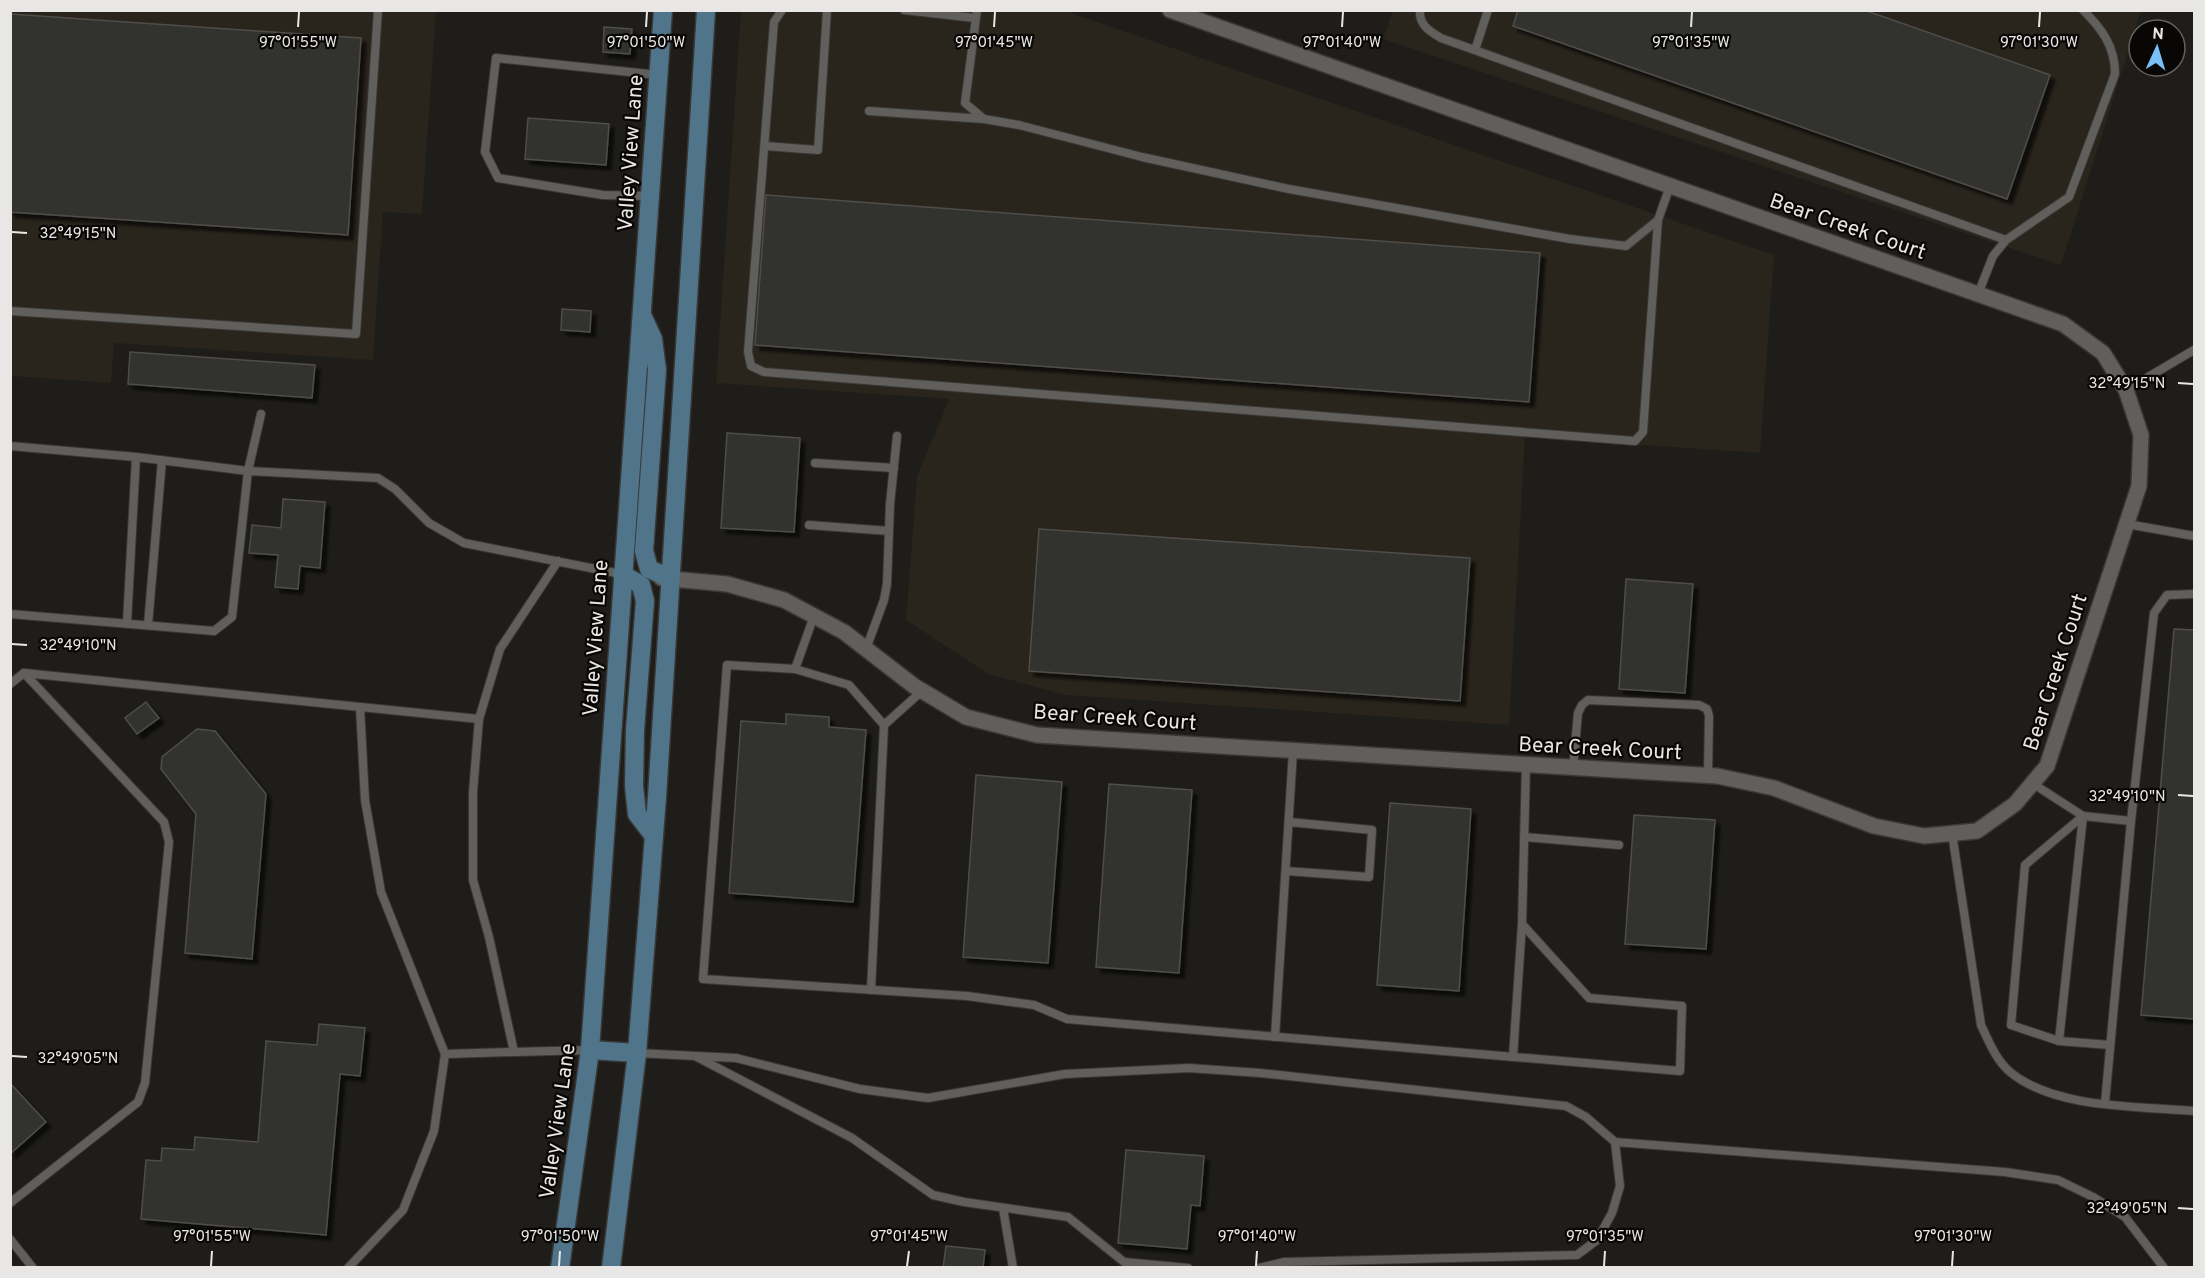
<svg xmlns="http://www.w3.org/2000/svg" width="2205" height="1278" font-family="Overpass,sans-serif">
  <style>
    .built { fill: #29241c }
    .building { fill: #33312e; stroke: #4f4d4a; stroke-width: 1.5; filter: url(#shadow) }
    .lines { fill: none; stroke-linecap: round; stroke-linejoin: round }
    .service-casing { stroke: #393836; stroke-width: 10 }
    .minor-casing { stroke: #393836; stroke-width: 18 }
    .secondary-casing { stroke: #393836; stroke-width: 21 }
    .service { stroke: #615f5c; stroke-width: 8 }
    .minor { stroke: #615f5c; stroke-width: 15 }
    .secondary { stroke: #50758b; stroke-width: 18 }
    .ticks { fill: none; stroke: #e8e7e5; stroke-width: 2 }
    .labels { text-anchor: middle; stroke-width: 4.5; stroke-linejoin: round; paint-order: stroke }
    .street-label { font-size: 21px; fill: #e8e7e5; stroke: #080706 }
    .ticks-label { font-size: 15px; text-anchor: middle; fill: #e8e7e5; stroke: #080706; stroke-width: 4.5; stroke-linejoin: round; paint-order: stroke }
  </style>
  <defs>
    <filter id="shadow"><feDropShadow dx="5" dy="5" stdDeviation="1.5" flood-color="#0009"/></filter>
  </defs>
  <rect width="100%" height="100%" fill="#1e1d1a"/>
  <g class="built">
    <path d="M1393,10L2141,11L2061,265L1383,39Z"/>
    <path d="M10,11H436L422,214L383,212L373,360L114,343L111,383L11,376Z"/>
    <path d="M741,11H1065L1774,255L1760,453L1525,437L1509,725L1066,695L988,674L906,620L917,477L949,399L716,383Z"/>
  </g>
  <g class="building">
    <path d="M1518,10H1864L2050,75L2007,199L1513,26Z"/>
    <path d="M10,14L361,38L348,235L10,212Z"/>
    <path d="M604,27L632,29L630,54L603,52Z"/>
    <path d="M528,118L609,124L606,165L525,159Z"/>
    <path d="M766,195L1540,253L1529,402L755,345Z"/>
    <path d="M562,309L591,311L590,332L561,330Z"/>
    <path d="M130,352L315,365L312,398L128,384Z"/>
    <path d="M727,433L800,438L794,532L721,528Z"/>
    <path d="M283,499L325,502L320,568L300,566L298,589L275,587L278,555L249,553L252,525L281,528Z"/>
    <path d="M1039,529L1470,558L1460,701L1029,671Z"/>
    <path d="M1626,579L1693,584L1685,693L1619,689Z"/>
    <path d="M2174,629L2194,630V1019L2141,1015Z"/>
    <path d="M146,702L159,718L137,734L125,718Z"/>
    <path d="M786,714L829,717V727L866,730L853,902L729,893L741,721L786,724Z"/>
    <path d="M197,729L215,731L266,794L252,959L185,953L196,814L161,769L162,757Z"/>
    <path d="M976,775L1062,782L1048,963L963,957Z"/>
    <path d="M1109,784L1192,790L1179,973L1096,967Z"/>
    <path d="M1390,803L1471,809L1459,991L1377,985Z"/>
    <path d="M1634,815L1715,820L1706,949L1625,944Z"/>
    <path d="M319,1024L365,1028L360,1076L340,1074L326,1235L141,1219L146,1160L161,1161L162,1148L194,1150L195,1137L258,1142L266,1041L317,1045Z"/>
    <path d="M10,1083L46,1122L10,1154Z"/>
    <path d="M1126,1150L1204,1156L1200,1206L1191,1205L1187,1249L1118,1243Z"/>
    <path d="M946,1246L985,1250L983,1268H943Z"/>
  </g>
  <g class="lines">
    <g class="service-casing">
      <g id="service">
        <path d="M782,10L774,22L748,352L751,366L764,372L1635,441L1643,432L1658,220"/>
        <path d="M904,10L975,18"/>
        <path d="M977,10L965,103L984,119L1019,125L1142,157L1289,189L1570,239L1626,246L1658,220L1670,186"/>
        <path d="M1420,10C1419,25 1429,31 1441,38L2006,240"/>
        <path d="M1475,50L1488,10"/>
        <path d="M869,111L984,119"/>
        <path d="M765,146L818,150L827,10"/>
        <path d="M649,196L603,195L498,178L485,152L496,58L658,75"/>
        <path d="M1978,294L1993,256L2006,240L2069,197L2115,74C2115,46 2102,29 2083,10"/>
        <path d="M10,311L356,334L378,10"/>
        <path d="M2126,390L2194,350"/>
        <path d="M10,446L136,457L248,471L378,478L395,489L429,523L464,543L621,574"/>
        <path d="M815,463L894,468"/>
        <path d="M2127,524L2194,536"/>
        <path d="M809,525L889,531"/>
        <path d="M558,561L500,649L479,719L473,792V880L489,937L514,1052L590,1050"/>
        <path d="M10,614L214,631L232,617L248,471L261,414"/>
        <path d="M814,616L795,669L727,665L703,979L967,996L1034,1005L1067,1019L1680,1071L1682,1006L1589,998L1522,924L1526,765"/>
        <path d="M127,623L136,457"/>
        <path d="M148,625L162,460"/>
        <path d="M866,649L884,600L887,584L890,504L897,436"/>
        <path d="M795,669L849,685L884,725L922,691"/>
        <path d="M10,684L24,673L479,719"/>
        <path d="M360,707L365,800L381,892L445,1054"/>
        <path d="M1573,768L1578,713L1582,705L1588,700L1699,705L1707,709L1709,716L1708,776"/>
        <path d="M2032,783L2083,816L2131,821L2154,613L2167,595L2194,594"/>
        <path d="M2083,816L2025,865L2011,1025L2059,1041L2110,1045"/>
        <path d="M1952,833L1981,1025C1989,1042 1996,1060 2010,1072C2055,1109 2138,1106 2194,1111"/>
        <path d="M1524,837L1619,845"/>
        <path d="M1286,871L1369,877L1372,830L1289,822"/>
        <path d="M871,990L884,725"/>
        <path d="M1275,1037L1293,751"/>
        <path d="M2059,1041L2083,816"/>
        <path d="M637,1053L736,1058L860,1089L928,1098L1065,1074L1189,1068L1260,1073L1566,1106L1586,1117L1615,1142L1620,1186L1612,1213L1597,1240L1577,1255L1284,1262L1259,1268"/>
        <path d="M695,1056L852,1138L933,1195L964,1202L1068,1217L1124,1262L1188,1268"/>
        <path d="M1513,1057L1522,924"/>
        <path d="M2105,1103L2131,821"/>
        <path d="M1615,1142L2005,1172L2058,1180L2093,1197L2125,1217L2164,1268"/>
        <path d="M10,1203L138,1102L145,1083L169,842L164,822L24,673"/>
        <path d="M1003,1208L1013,1268"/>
        <path d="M10,1239L33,1268"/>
        <path d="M348,1268L403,1210L434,1131L445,1054L514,1052"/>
      </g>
    </g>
    <g class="minor-casing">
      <path id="minor" d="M661,578L727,584L784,600L844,632L914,686L966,717L1037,735L1717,776L1774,788L1874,826L1924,836L1977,831L2015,804L2047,766L2139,486L2141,435L2126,390L2103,353L2063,324L1170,10"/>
    </g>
    <g class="secondary-casing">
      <g id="secondary">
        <path d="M642,315L653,339L657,370L644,551L649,569L670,578"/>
        <path d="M622,574L641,585L645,601L635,730L634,786L637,814L654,836"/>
        <path d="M590,1050L637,1053"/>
        <path d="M560,1268L590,1050L663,10"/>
        <path d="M611,1268L637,1053L657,797L706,10"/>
      </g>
    </g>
    <use href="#service" class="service"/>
    <use href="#minor" class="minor"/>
    <use href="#secondary" class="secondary"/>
  </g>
  <path class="ticks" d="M298,27L299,12M646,27L647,12M994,27L995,12M1342,27L1343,12M1691,27L1692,12M2039,27L2040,12M12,232L27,233M2178,383L2193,384M12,644L27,645M2178,795L2193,796M12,1056L27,1057M2178,1208L2193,1209M211,1266L212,1251M559,1266L560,1251M907,1266L909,1251M1256,1266L1257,1251M1604,1266L1605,1251M1952,1266L1953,1251"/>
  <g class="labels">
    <g class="street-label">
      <text transform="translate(630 153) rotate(-86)" y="7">Valley View Lane</text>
      <text transform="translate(1848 226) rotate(19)" y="7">Bear Creek Court</text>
      <text transform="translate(595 638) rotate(-86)" y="7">Valley View Lane</text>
      <text transform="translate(2055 672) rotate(-72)" y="7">Bear Creek Court</text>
      <text transform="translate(1115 717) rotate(4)" y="7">Bear Creek Court</text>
      <text transform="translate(1600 748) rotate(3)" y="7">Bear Creek Court</text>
      <text transform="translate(557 1121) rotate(-82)" y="7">Valley View Lane</text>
    </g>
  </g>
  <g class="ticks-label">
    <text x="298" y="47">97°01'55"W</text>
    <text x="646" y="47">97°01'50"W</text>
    <text x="994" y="47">97°01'45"W</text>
    <text x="1342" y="47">97°01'40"W</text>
    <text x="1691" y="47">97°01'35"W</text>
    <text x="2039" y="47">97°01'30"W</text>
    <text x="78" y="238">32°49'15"N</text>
    <text x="2127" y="388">32°49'15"N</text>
    <text x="78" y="650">32°49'10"N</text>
    <text x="2127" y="801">32°49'10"N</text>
    <text x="78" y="1063">32°49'05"N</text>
    <text x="2127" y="1213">32°49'05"N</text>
    <text x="212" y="1241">97°01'55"W</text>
    <text x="560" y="1241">97°01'50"W</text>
    <text x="909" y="1241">97°01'45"W</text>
    <text x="1257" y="1241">97°01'40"W</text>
    <text x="1605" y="1241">97°01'35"W</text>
    <text x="1953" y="1241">97°01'30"W</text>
  </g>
  <rect width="2205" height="1278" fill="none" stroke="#e8e7e5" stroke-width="24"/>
  <g transform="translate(2157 48) rotate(4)"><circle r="28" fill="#080706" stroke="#62615f" stroke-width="1.5"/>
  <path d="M0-4.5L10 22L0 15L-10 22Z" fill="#79bff8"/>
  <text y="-9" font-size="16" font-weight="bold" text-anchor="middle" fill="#e8e7e5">N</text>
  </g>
</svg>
